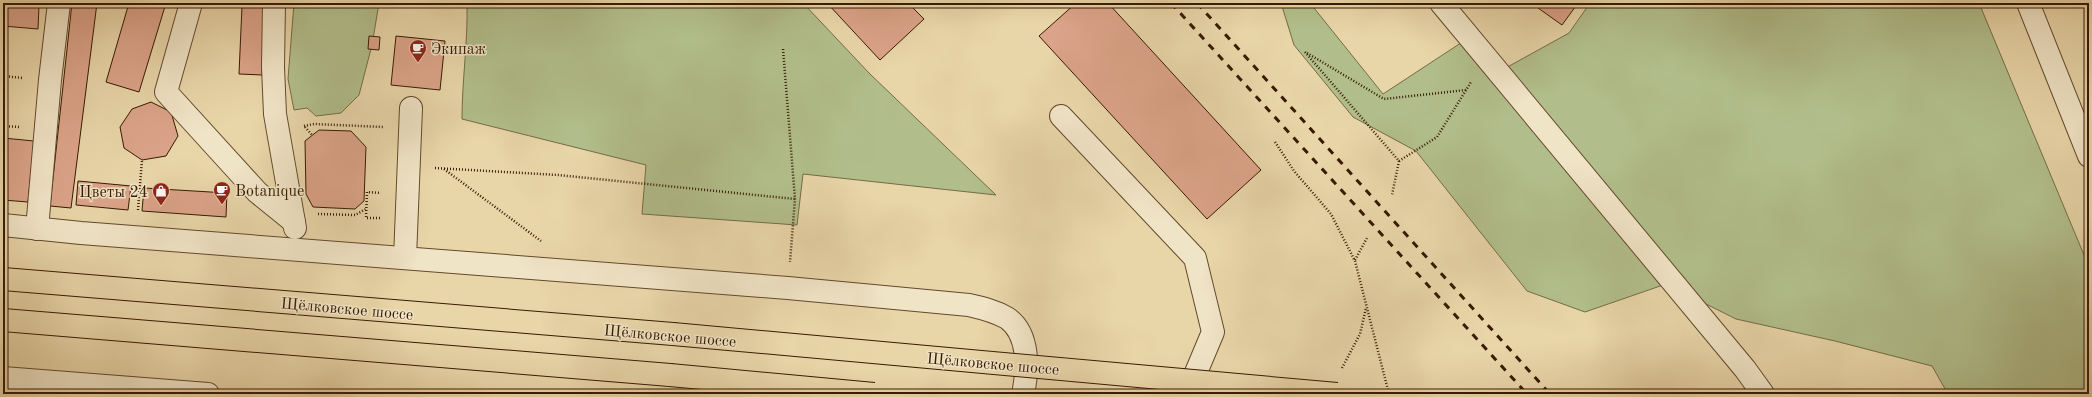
<svg xmlns="http://www.w3.org/2000/svg" width="2092" height="397" font-family="'Old Standard TT',serif">
  <style>
    .green { fill: #b1be8b; stroke: #746c46 }
    .building { fill: #dba389; stroke: #381a02 }
    .lines { fill: none; stroke-linecap: round; stroke-linejoin: round }
    .minor-casing { stroke: #64492c; stroke-width: 24 }
    .major-casing { stroke: #381a02; stroke-width: 24 }
    .path { stroke: #381a02; stroke-width: 2.5; stroke-dasharray: 1 2; stroke-linecap: butt }
    .minor { stroke: #f0e4c6; stroke-width: 22 }
    .major { stroke: #e8d5a8; stroke-width: 22 }
    .rail { stroke: #381a02; stroke-width: 3; stroke-dasharray: 7 7; stroke-linecap: butt }
    .major-bridge-casing { stroke: #381a02; stroke-width: 24; stroke-linecap: butt }
    .major-bridge { stroke: #e8d5a8; stroke-width: 22 }
    .labels { text-anchor: middle; stroke-width: 3; stroke-linejoin: round; paint-order: stroke }
    .poi-label { font-size: 16px; fill: #381a02; stroke: #f0e4c6; text-anchor: start }
    .street-label { font-size: 16px; fill: #381a02; stroke: #f0e4c6 }
  </style>
  <rect width="100%" height="100%" fill="#e8d5a8"/>
  <filter id="stains"><feTurbulence type="fractalNoise" baseFrequency=".005" numOctaves="4"/><feColorMatrix values="0 0 0 0 .2 0 0 0 0 .09 0 0 0 0 .02 0 0 0 .5 -.17"/></filter>
  <radialGradient id="worn" r=".72"><stop offset=".6" stop-color="#630" stop-opacity="0"/><stop offset="1" stop-color="#630" stop-opacity=".3"/></radialGradient>
  <g class="green">
    <path d="M294,3H379L372,45L359,95L341,113L316,116L307,108L294,110L288,79Z"/>
    <path d="M467,3H803L869,73L996,195L803,174L797,225L642,214L646,165L462,119C462,80 468,42 467,3Z"/>
    <path d="M1281,3H1310L1383,94L1473,35L1502,70L1569,33L1590,3H1979L2089,267V385L2082,394H1948L1932,366L1835,341L1736,319L1666,284L1585,312L1527,291L1416,151L1353,117L1294,45Z"/>
  </g>
  <g class="building">
    <path d="M72,3H97L71,208L50,206Z"/>
    <path d="M129,3H166L139,92L106,82Z"/>
    <path d="M237,3H265V7L237,6Z"/>
    <path d="M827,3H908L924,19L880,60Z"/>
    <path d="M1076,3H1108L1261,170L1207,219L1039,36Z"/>
    <path d="M1531,3H1578L1562,25Z"/>
    <path d="M3,4L39,6L38,29L3,26Z"/>
    <path d="M242,6L265,7L262,75L239,74Z"/>
    <path d="M369,36L380,37L379,50L368,49Z"/>
    <path d="M396,36L445,41L440,90L391,85Z"/>
    <path d="M151,102L171,112L178,136L166,156L142,160L124,148L120,127L132,109Z"/>
    <path d="M319,130L351,131L366,147L364,201L355,209L313,207L306,194L305,141Z"/>
    <path d="M3,138L34,141L28,202L3,200Z"/>
    <path d="M78,181L131,186L128,210L76,205Z"/>
    <path d="M144,188L227,193L226,217L142,211Z"/>
  </g>
  <g class="lines">
    <g class="minor-casing">
      <g id="minor">
        <path d="M191,3L166,92L257,192L294,222"/>
        <path d="M274,3L273,67L275,114L295,228"/>
        <path d="M1441,3L1745,369L1763,394"/>
        <path d="M2028,3L2089,156"/>
        <path d="M1061,116L1195,258L1213,332L1187,394"/>
        <path d="M3,225L81,233L788,288L969,305C982,308 995,311 1007,318C1030,334 1028,370 1023,394"/>
        <path d="M37,229L50,80L59,3"/>
        <path d="M405,258L411,108"/>
        <path d="M3,378L208,394"/>
      </g>
    </g>
    <g class="major-casing">
      <g id="major">
        <path d="M3,279L673,334"/>
        <path d="M3,320L670,375"/>
      </g>
    </g>
    <g class="path">
      <path d="M783,49L795,199L790,262"/>
      <path d="M1305,52L1399,161L1392,195"/>
      <path d="M1307,53L1384,99L1466,90"/>
      <path d="M3,76L23,78"/>
      <path d="M3,126L19,127"/>
      <path d="M304,126L314,124L384,127"/>
      <path d="M305,127L312,135"/>
      <path d="M1275,142L1294,171L1331,214L1355,261L1389,394"/>
      <path d="M1399,161L1437,137L1471,82"/>
      <path d="M435,168L558,175L795,199"/>
      <path d="M444,169L541,241"/>
      <path d="M138,210L142,160"/>
      <path d="M318,214L355,215L366,209"/>
      <path d="M380,218H366L367,192L381,193"/>
      <path d="M1355,260L1367,238"/>
      <path d="M1342,368L1360,334L1366,308"/>
    </g>
    <use href="#minor" class="minor"/>
    <use href="#major" class="major"/>
    <g class="rail">
      <path d="M1171,3L1527,394"/>
      <path d="M1197,3L1550,394"/>
    </g>
    <g class="major-bridge-casing">
      <g id="major-bridge">
        <path d="M673,334L1337,394"/>
        <path d="M670,375L874,394"/>
      </g>
    </g>
    <use href="#major-bridge" class="major-bridge"/>
  </g>
  <defs>
    <g id="cafe-pin" transform="scale(0.9)"><path d="M0 17L-7.5 6A9.5 9.5 0 1 1 7.5 6Z" fill="#8f2418" stroke="#f0e4c6"/><path d="M-5.5-4.5H6V0H3Q3 3.5 0 3.5H-2.5Q-5.5 3.5-5.5 0ZM3-3.2v2h1.7v-2ZM-6 4.5H4V6H-6Z" fill="#fff"/></g>
    <g id="shop-pin" transform="scale(0.9)"><path d="M0 17L-7.5 6A9.5 9.5 0 1 1 7.5 6Z" fill="#8f2418" stroke="#f0e4c6"/><path d="M-5-2.5h2.3a2.7 3.5 0 0 1 5.4 0H5L5.5 6h-11ZM-1.5-2.5h3a1.5 2.3 0 0 0-3 0Z" fill="#fff"/></g>
  </defs>
  <g fill-rule="evenodd">
    <use href="#cafe-pin" x="418" y="48"/>
    <use href="#cafe-pin" x="222" y="190"/>
    <use href="#shop-pin" x="161" y="191"/>
  </g>
  <g class="labels">
    <g class="poi-label">
      <text x="431" y="54">Экипаж</text>
      <text x="235" y="196">Botanique</text>
      <text x="148" y="197" text-anchor="end">Цветы 24</text>
    </g>
    <g class="street-label">
      <text transform="translate(347 308) rotate(5)" y="6">Щёлковское шоссе</text>
      <text transform="translate(670 335) rotate(5)" y="6">Щёлковское шоссе</text>
      <text transform="translate(993 363) rotate(5)" y="6">Щёлковское шоссе</text>
    </g>
  </g>
  <rect width="2092" height="397" fill="none" stroke="#e8d5a8" stroke-width="16"/>
  <rect x="4" y="4" width="2084" height="389" fill="none" stroke="#381a02" stroke-width="2"/>
  <rect x="8" y="8" width="2076" height="381" fill="none" stroke="#381a02"/>
  <rect width="100%" height="100%" filter="url(#stains)"/>
  <rect width="100%" height="100%" fill="url(#worn)"/>
</svg>
